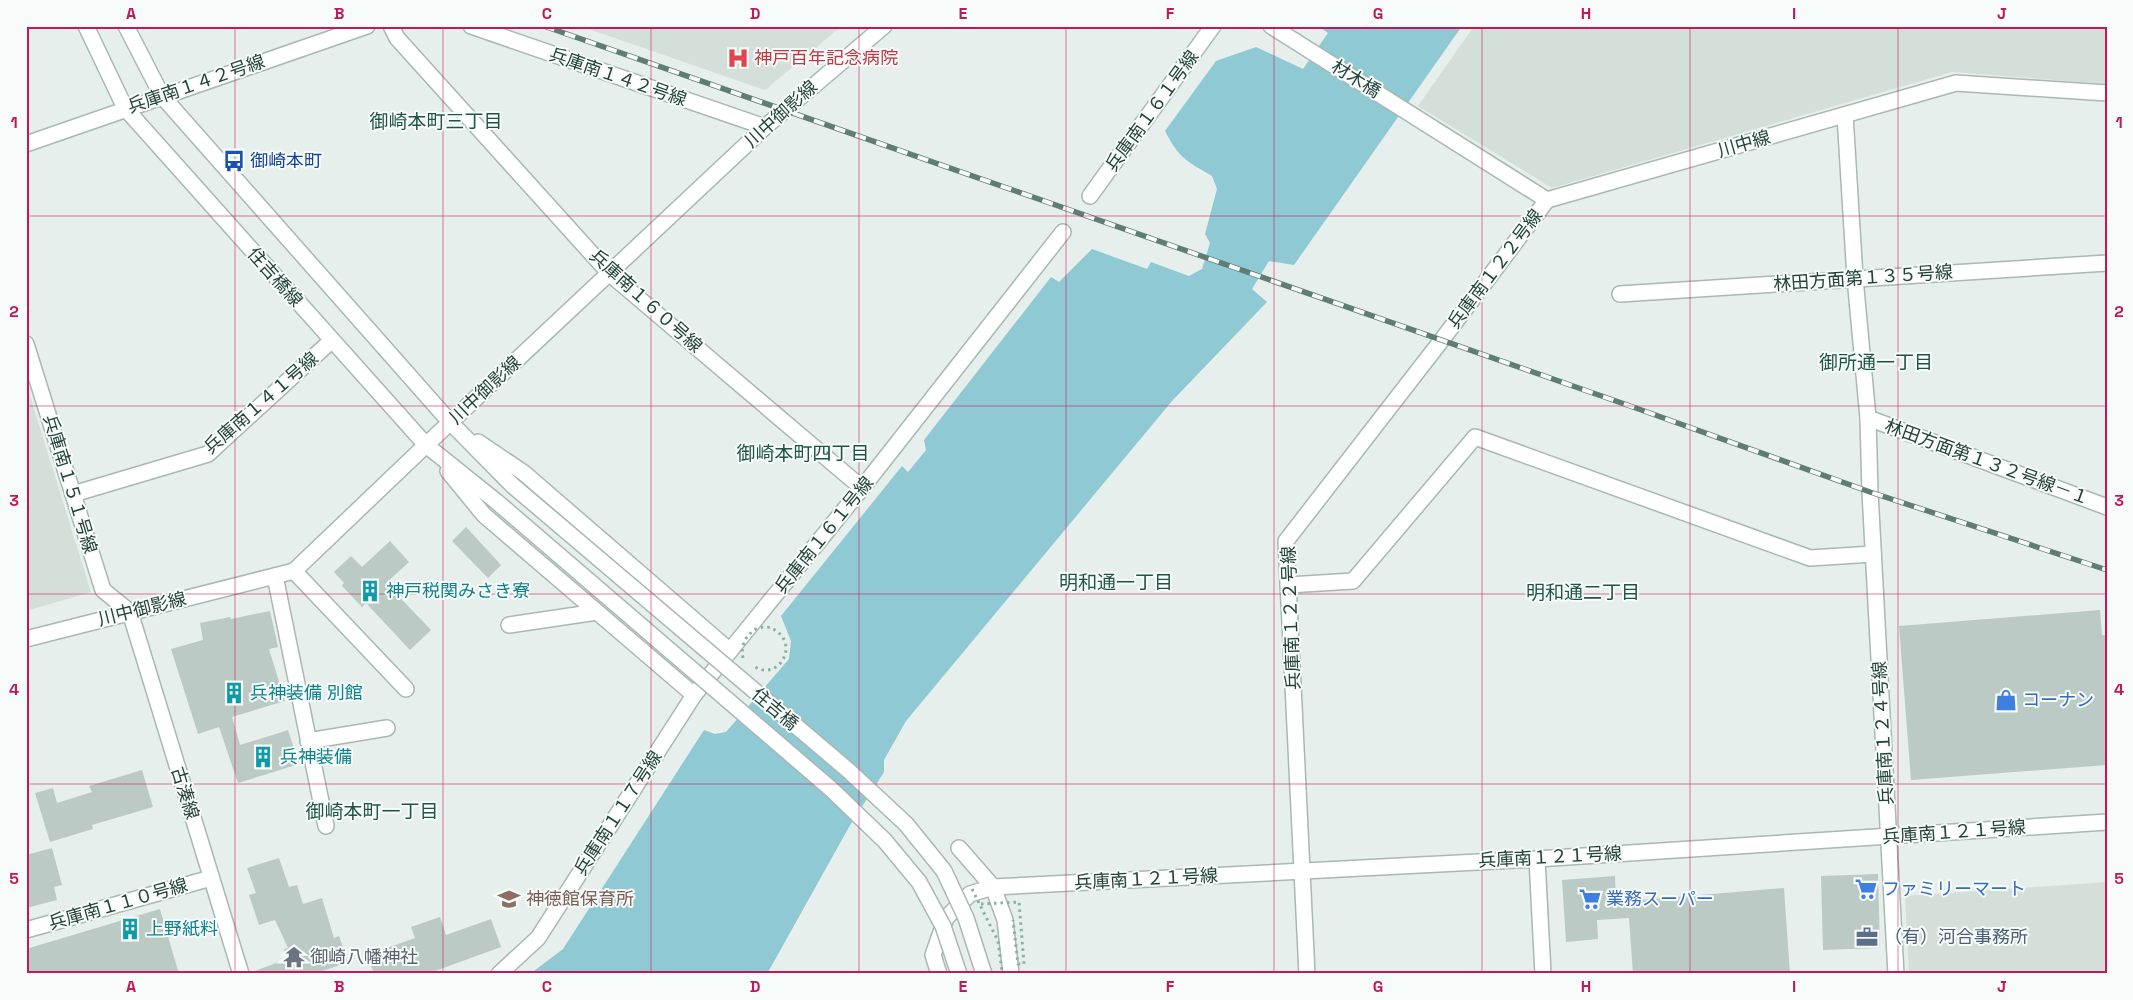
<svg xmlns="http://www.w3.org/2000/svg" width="2133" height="1000" font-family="'Space Grotesk','Noto Sans JP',sans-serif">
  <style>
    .built { fill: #d4dfda }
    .water { fill: #8ec9d4 }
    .building { fill: #bbcac4 }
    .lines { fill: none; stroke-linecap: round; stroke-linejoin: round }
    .minor-casing { stroke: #a8b8b2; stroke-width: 18 }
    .minor { stroke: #fff; stroke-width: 15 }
    .rail-casing { stroke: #5f7d75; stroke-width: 5.5 }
    .rail { stroke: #f7fbf9; stroke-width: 4; stroke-dasharray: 11; stroke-linecap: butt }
    .minor-bridge-casing { stroke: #a8b8b2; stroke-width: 18; stroke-linecap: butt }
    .path-bridge { stroke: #86b3a5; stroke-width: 3; stroke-dasharray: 2.5 4; stroke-linecap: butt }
    .minor-bridge { stroke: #fff; stroke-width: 15 }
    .grid { fill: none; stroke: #c2185b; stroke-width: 1; stroke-opacity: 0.55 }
    .labels { text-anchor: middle; stroke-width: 4; stroke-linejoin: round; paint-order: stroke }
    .health-label { font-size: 18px; fill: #be3a42; stroke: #f7fbf9; text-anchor: start }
    .street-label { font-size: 18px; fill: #24423a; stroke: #f7fbf9 }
    .transit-label { font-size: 18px; fill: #164399; stroke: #f7fbf9; text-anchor: start }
    .culture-label { font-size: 18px; fill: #0d838f; stroke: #f7fbf9; text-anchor: start }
    .shop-label { font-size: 18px; fill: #366cbe; stroke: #f7fbf9; text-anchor: start }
    .education-label { font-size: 18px; fill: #785e54; stroke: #f7fbf9; text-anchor: start }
    .service-label { font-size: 18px; fill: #4e5e75; stroke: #f7fbf9; text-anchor: start }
    .worship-label { font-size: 18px; fill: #5b616d; stroke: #f7fbf9; text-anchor: start }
    .neighbourhood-label { font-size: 19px; fill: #1f5548; stroke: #f7fbf9 }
    .neatline { fill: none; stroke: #c2185b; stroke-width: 2 }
    .grid-label { font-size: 16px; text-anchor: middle; font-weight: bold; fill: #c2185b }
  </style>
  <rect width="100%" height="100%" fill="#e6efeb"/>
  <g class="built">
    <path d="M580,26H842L765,90Z"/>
    <path d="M1474,26H2107V84L1952,72L1552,188L1418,106Z"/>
    <path d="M26,383L91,592L26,611Z"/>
    <path d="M2107,882V974H1909L1905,896Z"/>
  </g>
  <path class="water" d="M1318,26H1462L1294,265L1269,261L1252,289L1267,302L1172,401L906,721L884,760V772L849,827L767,974H530L563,949L704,730L715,734L726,732L789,659L791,641L781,616L902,466L908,472L926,450L924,440L1051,277L1059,282L1092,249L1147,269L1151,262L1189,276L1202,269L1210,243L1205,234L1217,189L1212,176C1186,161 1179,158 1165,131L1216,61L1256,47L1303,69L1328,33Z"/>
  <g class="building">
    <path d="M466,527L501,565L488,578L452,541Z"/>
    <path d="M390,541L409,562L386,583L431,630L410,650L366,603L362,607L342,586L344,583L334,572L351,556L362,567Z"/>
    <path d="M2100,610L2102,635H2107V765L1911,780L1899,626Z"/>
    <path d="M270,611L278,647L269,649L285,701L232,717L240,745L288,730L299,764L238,783L219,727L198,734L171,649L203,640L200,623L230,617L231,619Z"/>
    <path d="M142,770L153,807L92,825L93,829L50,842L35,793L53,788L57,803L92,792L89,786Z"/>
    <path d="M52,848L62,885L54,887L57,900L26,908V855Z"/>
    <path d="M279,858L289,887L297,885L303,904L322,898L334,938L339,936L348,962L323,971V974H252V972L287,959L284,949L288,948L275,920L259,925L249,895L256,893L247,868Z"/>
    <path d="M1878,874L1880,948L1823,950L1821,876Z"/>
    <path d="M1615,876L1616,902L1784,888L1790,974H1633L1629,918L1597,920L1598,939L1566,942L1562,880Z"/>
    <path d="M160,909L179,974H26V949Z"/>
    <path d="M440,917L446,935L491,919L501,947L427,974H374L367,955L415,938L411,927Z"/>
  </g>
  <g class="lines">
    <g class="minor-casing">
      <g id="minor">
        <path d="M86,26L125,108L426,445L497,502"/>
        <path d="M126,26L162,96L450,422L512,485"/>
        <path d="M391,26L397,38L610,274L862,488"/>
        <path d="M471,26L765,127"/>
        <path d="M1271,26L1547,200L1956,83L2107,93"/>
        <path d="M1845,115L1855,278L1868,418L1870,492L1896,974"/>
        <path d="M26,144L367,26"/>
        <path d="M1090,196L1213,26"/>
        <path d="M1620,294L2107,263"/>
        <path d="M26,344L103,590L130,612L241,974"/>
        <path d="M1868,418L2107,507"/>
        <path d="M478,442L524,473L730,651"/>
        <path d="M448,471L484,515L694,695"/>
        <path d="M73,494L208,454L331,341"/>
        <path d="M294,571L406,689"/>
        <path d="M275,576L326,826"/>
        <path d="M1288,585L1353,581L1475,437L1810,558L1873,554"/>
        <path d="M509,625L597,612"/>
        <path d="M26,639L294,571L426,445L765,127L884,26"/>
        <path d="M308,741L387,728"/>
        <path d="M959,848L993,887L1005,920L1011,974"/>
        <path d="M1537,859L1543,974"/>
        <path d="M26,930L211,878"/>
        <path d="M499,974L538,938L694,695L862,488L1063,232"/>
        <path d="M939,974L933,955L946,918L970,894L993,887L1537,859L2107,822"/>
        <path d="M1307,974L1286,541L1441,341L1547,200"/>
      </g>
    </g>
    <use href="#minor" class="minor"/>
    <g class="rail-casing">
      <path id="rail" d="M544,26L1633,407L1870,492L2107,570"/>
    </g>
    <use href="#rail" class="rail"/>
    <g class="minor-bridge-casing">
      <g id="minor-bridge">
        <path d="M512,485L849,771L906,824L944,871L966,918L984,974"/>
        <path d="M497,502L831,789L885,841L919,882L943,926L959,974"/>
      </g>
    </g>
    <g class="path-bridge">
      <path d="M743,658C741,647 744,638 753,631C757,627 766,626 771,628C798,640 784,672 764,670C760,670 756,667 753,666"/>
      <path d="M972,889L998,941L1002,971"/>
      <path d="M981,904L1019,902L1024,964H1018L1013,920"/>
    </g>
    <use href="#minor-bridge" class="minor-bridge"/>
  </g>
  <path class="grid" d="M235,26V974M443,26V974M651,26V974M859,26V974M1066,26V974M1274,26V974M1482,26V974M1690,26V974M1898,26V974M26,216H2107M26,406H2107M26,594H2107M26,784H2107"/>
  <defs>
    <g id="hospital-bare" transform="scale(1.725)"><path d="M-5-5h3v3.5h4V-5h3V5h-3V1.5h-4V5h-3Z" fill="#e0444e" stroke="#f7fbf9" stroke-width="2.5" paint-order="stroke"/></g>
    <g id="bus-bare" transform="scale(1.725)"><path d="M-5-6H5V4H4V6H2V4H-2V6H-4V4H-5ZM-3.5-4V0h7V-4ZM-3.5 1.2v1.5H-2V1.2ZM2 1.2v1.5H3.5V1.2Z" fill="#1a4fb4" stroke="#f7fbf9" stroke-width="2.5" paint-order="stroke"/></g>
    <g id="building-bare" transform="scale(1.725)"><path d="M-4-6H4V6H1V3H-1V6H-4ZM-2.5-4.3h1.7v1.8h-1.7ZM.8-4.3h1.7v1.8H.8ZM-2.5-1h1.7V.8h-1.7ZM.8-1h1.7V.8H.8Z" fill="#0f9aa8" stroke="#f7fbf9" stroke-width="2.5" paint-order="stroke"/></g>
    <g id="shop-bare" transform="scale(1.725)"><path d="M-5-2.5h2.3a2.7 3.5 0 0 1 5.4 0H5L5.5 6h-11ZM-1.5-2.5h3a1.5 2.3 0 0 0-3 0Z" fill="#3f7fe0" stroke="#f7fbf9" stroke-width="2.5" paint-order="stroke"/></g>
    <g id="supermarket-bare" transform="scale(1.725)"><path d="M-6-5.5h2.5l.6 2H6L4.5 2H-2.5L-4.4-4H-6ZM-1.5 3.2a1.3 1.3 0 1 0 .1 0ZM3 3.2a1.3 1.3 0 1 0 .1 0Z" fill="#3f7fe0" stroke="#f7fbf9" stroke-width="2.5" paint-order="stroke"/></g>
    <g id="school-bare" transform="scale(1.725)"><path d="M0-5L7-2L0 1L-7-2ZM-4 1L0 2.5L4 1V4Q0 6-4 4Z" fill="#8d6e63" stroke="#f7fbf9" stroke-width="2.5" paint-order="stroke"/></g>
    <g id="office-bare" transform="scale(1.725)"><path d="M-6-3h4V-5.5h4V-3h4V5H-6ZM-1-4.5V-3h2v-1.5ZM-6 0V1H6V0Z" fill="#5c6f8a" stroke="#f7fbf9" stroke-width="2.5" paint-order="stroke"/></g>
    <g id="temple-bare" transform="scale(1.725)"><path d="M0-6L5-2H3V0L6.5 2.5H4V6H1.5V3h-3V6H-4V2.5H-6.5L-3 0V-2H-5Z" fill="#6b7280" stroke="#f7fbf9" stroke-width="2.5" paint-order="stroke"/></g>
  </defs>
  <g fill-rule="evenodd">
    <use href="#hospital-bare" x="738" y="58"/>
    <use href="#bus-bare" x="234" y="161"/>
    <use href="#building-bare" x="370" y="591"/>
    <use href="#building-bare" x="234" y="693"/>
    <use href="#shop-bare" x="2006" y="700"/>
    <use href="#building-bare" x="263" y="757"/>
    <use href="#supermarket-bare" x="1866" y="889"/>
    <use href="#school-bare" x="509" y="899"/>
    <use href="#supermarket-bare" x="1590" y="899"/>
    <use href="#building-bare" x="130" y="929"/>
    <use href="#office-bare" x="1867" y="937"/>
    <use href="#temple-bare" x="294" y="957"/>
  </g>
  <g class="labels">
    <g class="health-label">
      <text x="754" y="64">神戸百年記念病院</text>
    </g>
    <g class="street-label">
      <text transform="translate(618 77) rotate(19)" y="6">兵庫南１４２号線</text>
      <text transform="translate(1356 79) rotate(32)" y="6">材木橋</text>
      <text transform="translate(196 84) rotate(-19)" y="6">兵庫南１４２号線</text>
      <text transform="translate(1152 111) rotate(-54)" y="6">兵庫南１６１号線</text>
      <text transform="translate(781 114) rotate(-42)" y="6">川中御影線</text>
      <text transform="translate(1744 144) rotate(-16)" y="6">川中線</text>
      <text transform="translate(1495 269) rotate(-53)" y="6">兵庫南１２２号線</text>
      <text transform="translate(275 277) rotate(48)" y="6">住吉橋線</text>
      <text transform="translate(1863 278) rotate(-4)" y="6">林田方面第１３５号線</text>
      <text transform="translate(646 301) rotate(42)" y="6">兵庫南１６０号線</text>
      <text transform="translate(485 390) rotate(-43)" y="6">川中御影線</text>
      <text transform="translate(261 403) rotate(-41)" y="6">兵庫南１４１号線</text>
      <text transform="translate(1987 462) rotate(20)" y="6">林田方面第１３２号線－１</text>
      <text transform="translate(70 484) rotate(73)" y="6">兵庫南１５１号線</text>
      <text transform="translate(824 535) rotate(-51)" y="6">兵庫南１６１号線</text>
      <text transform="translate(142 609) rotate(-14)" y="6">川中御影線</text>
      <text transform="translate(1291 618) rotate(-92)" y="6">兵庫南１２２号線</text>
      <text transform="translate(775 709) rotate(40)" y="6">住吉橋</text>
      <text transform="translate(1883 733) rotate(-93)" y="6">兵庫南１２４号線</text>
      <text transform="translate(185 793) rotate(73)" y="6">古湊線</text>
      <text transform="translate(618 813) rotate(-57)" y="6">兵庫南１１７号線</text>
      <text transform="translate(1954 832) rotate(-4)" y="6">兵庫南１２１号線</text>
      <text transform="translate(1550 857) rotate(-3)" y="6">兵庫南１２１号線</text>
      <text transform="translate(1146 879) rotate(-3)" y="6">兵庫南１２１号線</text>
      <text transform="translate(118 904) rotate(-16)" y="6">兵庫南１１０号線</text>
    </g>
    <g class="transit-label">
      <text x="250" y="167">御崎本町</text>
    </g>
    <g class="culture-label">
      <text x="386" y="597">神戸税関みさき寮</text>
      <text x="250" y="699">兵神装備 別館</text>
      <text x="280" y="763">兵神装備</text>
      <text x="146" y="935">上野紙料</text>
    </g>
    <g class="shop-label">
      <text x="2022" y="706">コーナン</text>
      <text x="1882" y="895">ファミリーマート</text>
      <text x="1606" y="905">業務スーパー</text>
    </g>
    <g class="education-label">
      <text x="526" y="905">神徳館保育所</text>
    </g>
    <g class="service-label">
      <text x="1884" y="943">（有）河合事務所</text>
    </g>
    <g class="worship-label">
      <text x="310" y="963">御崎八幡神社</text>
    </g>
    <g class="neighbourhood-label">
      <text x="436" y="128">御崎本町三丁目</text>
      <text x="1876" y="369">御所通一丁目</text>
      <text x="803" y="460">御崎本町四丁目</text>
      <text x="1116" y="589">明和通一丁目</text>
      <text x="1583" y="599">明和通二丁目</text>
      <text x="372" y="818">御崎本町一丁目</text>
    </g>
  </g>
  <rect width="2133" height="1000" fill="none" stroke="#f7fbf9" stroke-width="55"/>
  <rect x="28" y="28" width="2078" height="944" class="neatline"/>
  <g class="grid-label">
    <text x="131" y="19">A</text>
    <text x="339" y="19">B</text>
    <text x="547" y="19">C</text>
    <text x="755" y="19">D</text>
    <text x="963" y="19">E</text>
    <text x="1170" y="19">F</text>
    <text x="1378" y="19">G</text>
    <text x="1586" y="19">H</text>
    <text x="1794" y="19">I</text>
    <text x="2002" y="19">J</text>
    <text x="14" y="128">1</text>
    <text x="2119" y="128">1</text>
    <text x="14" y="317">2</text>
    <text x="2119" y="317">2</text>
    <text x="14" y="506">3</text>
    <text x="2119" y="506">3</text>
    <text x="14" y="695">4</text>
    <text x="2119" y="695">4</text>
    <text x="14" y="884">5</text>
    <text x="2119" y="884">5</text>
    <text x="131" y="992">A</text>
    <text x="339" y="992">B</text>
    <text x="547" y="992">C</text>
    <text x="755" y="992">D</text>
    <text x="963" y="992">E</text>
    <text x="1170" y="992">F</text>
    <text x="1378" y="992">G</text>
    <text x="1586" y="992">H</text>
    <text x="1794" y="992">I</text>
    <text x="2002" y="992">J</text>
  </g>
</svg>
